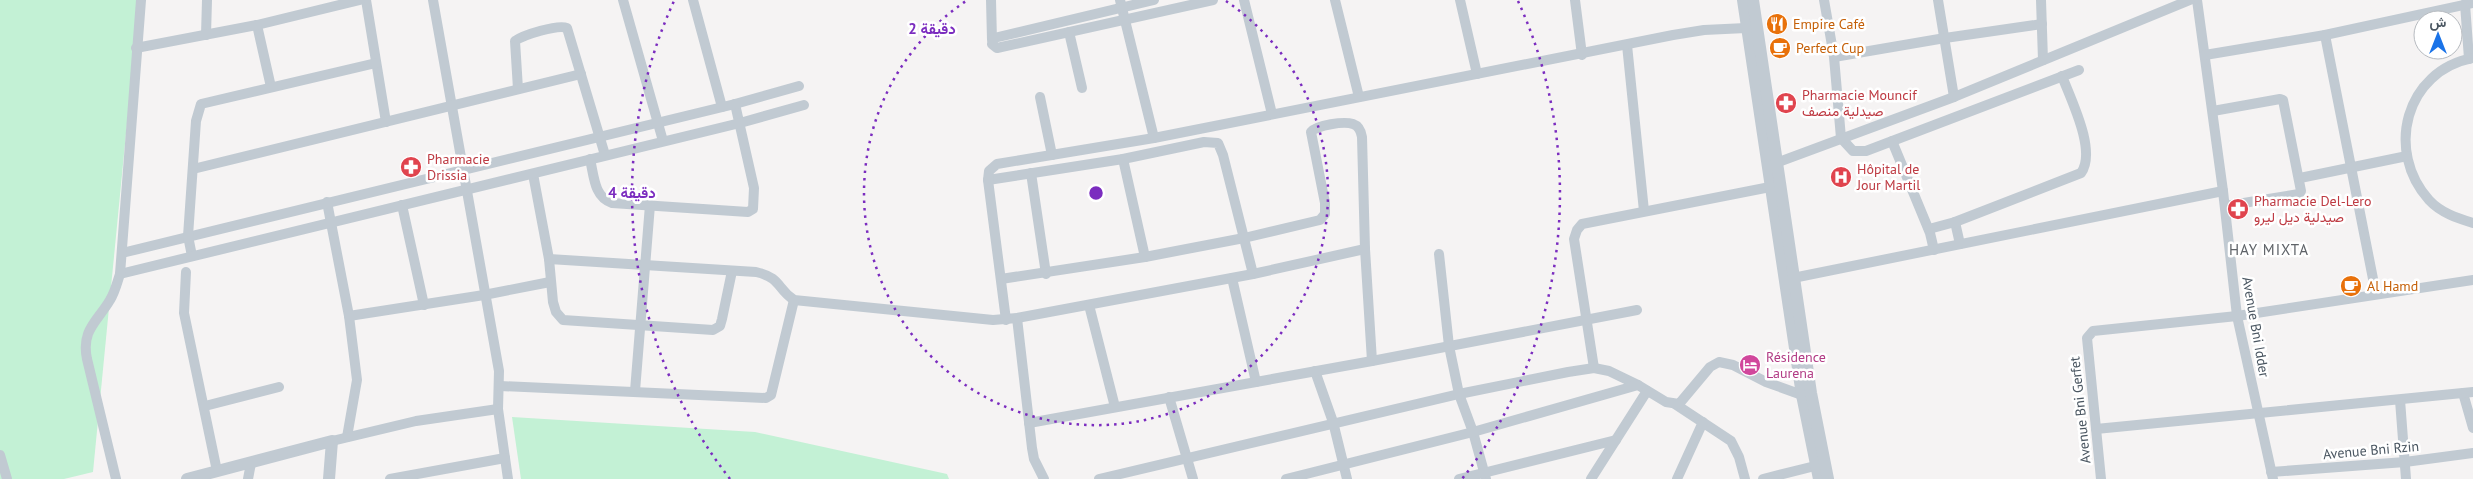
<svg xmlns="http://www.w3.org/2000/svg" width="2473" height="479" font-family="'PT Sans',Vazirmatn,sans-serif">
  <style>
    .green { fill: #c3f1d5 }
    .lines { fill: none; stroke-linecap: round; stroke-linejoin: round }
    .minor { stroke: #c1cad2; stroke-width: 10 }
    .tertiary { stroke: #c1cad2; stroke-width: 12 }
    .ring { fill: none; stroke: #7b2cbf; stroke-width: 2.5; stroke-dasharray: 2.5 5 }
    .labels { text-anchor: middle; stroke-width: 5; stroke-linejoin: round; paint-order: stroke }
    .food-label { font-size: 14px; fill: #c56008; stroke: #fff; text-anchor: start }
    .health-label { font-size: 14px; fill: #be3a42; stroke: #fff; text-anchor: start }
    .street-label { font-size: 14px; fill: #4a5661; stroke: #fff }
    .hotel-label { font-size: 14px; fill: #b23c85; stroke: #fff; text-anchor: start }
    .neighbourhood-label { font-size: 15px; letter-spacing: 1px; fill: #5f6368; stroke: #fff }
    .centre { fill: #7b2cbf; stroke: #fff; stroke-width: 2.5 }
    .ring-label { font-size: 15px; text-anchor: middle; font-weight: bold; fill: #7b2cbf; stroke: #fff; stroke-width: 5; stroke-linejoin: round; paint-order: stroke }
  </style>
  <rect width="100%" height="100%" fill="#f5f3f3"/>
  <g class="green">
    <path d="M0,0H139L93,472L64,479H0Z"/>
    <path d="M512,417L755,432L947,474L949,479H521Z"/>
  </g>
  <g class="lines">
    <g class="minor">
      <path d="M366,0L386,122"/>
      <path d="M433,0L499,371L498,409L508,479"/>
      <path d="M623,0L663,141"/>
      <path d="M693,0L722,107"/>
      <path d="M991,0L992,40"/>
      <path d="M1120,0L1154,138"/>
      <path d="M1154,0L994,38L992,44L997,48L1213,0"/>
      <path d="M1244,0L1272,114"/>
      <path d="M1335,0L1359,97"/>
      <path d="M1460,0L1477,74"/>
      <path d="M1575,0L1582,55"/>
      <path d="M1824,0L1834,57L1841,138L1853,151H1866L2079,70"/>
      <path d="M1938,0L1954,97"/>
      <path d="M2041,0L2043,60"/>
      <path d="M2197,0L2223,191L2237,316L2273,479"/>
      <path d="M2465,4L2469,59"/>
      <path d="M257,25L271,87"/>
      <path d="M1069,32L1082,88"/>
      <path d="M206,35L207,0"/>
      <path d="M2325,35L2376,294"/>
      <path d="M1627,45L1644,211"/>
      <path d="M136,48L257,25L360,0"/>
      <path d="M2205,55L2325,35L2473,3"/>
      <path d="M1834,57L1945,38L2042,24"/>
      <path d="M2473,58C2405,71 2385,151 2429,200C2441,213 2457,218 2473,223"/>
      <path d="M518,89L515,41C523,35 558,24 567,28L605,155"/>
      <path d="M1040,97L1052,155"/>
      <path d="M2213,111L2280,99L2283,100L2301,191L2299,194L2225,206"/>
      <path d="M1892,141L1930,233L1934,250"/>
      <path d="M590,159C594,176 594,197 612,203L748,212L753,209L754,188L735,104"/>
      <path d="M1123,159L1145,257"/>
      <path d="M1776,163L1954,97L2190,0"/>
      <path d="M193,169L581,74"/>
      <path d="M1031,173L1046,274"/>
      <path d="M533,174L549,259L553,302L556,312L563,320L713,330L720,326L722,319L732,271"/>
      <path d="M2300,178L2407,156"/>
      <path d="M988,180L1123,159L1204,142L1218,143L1223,155L1253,274"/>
      <path d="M327,202L349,316L357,380L347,437"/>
      <path d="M402,205L424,305"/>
      <path d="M1955,222L1960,244"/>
      <path d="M1929,229L1955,222L2081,173C2097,151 2071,100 2062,76"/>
      <path d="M122,253L735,104L799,86"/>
      <path d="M1439,254L1449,346L1459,394L1473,432L1486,479"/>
      <path d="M192,256L188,236L196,121L201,104L376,63"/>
      <path d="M549,259L756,272C782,278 776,288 794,300L993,320L1017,318L1253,274L1365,249"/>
      <path d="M186,272L184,313L217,471"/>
      <path d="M120,274L740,123L804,105"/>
      <path d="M1232,278L1256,382"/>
      <path d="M1793,278L2223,191"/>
      <path d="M1001,279L1145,257L1244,238L1320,220L1325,214V203L1311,132C1317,125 1344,121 1353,124C1359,126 1361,131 1362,137L1365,249L1372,361"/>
      <path d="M1089,305L1115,407"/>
      <path d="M349,316L484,295L550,282"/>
      <path d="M1017,318L1032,448L1034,459L1044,479"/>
      <path d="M1006,320L988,180L989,171L997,164L1154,138L1673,35L1704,30L1746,28"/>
      <path d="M1594,368L1574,239L1577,230L1582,224L1770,187"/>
      <path d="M1315,371L1333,422L1347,479"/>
      <path d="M500,386L766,398L771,395L794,300"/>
      <path d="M635,391L650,205"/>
      <path d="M2463,393L2473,428"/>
      <path d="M1169,397L1193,479"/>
      <path d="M2400,400L2406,479"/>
      <path d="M1675,404L1731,441L1739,457L1745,479"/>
      <path d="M205,406L279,387"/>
      <path d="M1029,423L1372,361L1637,310"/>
      <path d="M2096,429L2473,392"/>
      <path d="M332,441L416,421L498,409"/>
      <path d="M0,455L7,479"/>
      <path d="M2271,472L2405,462L2473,453"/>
      <path d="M116,479L87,359C81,330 97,322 110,300C115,292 117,283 120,274L141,0"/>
      <path d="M248,479L251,463"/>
      <path d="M390,479L505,458"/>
      <path d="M1099,479L1459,394L1568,372L1594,368L1609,371L1638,385"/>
      <path d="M1286,479L1473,432L1638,385L1666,402L1679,404L1710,367L1719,362L1733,365L1766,382L1802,395"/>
      <path d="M1459,479L1616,440"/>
      <path d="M1591,479L1647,391"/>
      <path d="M1677,479L1703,422"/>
      <path d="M1763,479L1815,466"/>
      <path d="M2101,479L2087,338L2093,331L2237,316L2473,280"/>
    </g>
    <g class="tertiary">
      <path d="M1743,0L1802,395L1819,479"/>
      <path d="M1753,0L1811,393L1828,479"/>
      <path d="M187,479L332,441L329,479"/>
    </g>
  </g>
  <g class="ring">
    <path d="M1226 1A232 232 0 1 1 966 1"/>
    <path d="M730 479A464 464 0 0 1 674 1M1518 1A464 464 0 0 1 1462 479"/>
  </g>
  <defs>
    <g id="restaurant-disc" transform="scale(1.125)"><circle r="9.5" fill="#e8710a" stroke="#fff"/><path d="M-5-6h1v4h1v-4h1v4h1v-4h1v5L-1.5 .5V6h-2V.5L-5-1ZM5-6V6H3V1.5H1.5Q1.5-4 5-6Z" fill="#fff"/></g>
    <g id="cafe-disc" transform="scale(1.125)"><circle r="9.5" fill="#e8710a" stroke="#fff"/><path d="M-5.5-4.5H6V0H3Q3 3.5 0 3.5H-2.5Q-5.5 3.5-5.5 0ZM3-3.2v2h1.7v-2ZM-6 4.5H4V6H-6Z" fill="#fff"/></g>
    <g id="pharmacy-disc" transform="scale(1.125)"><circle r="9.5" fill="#e0444e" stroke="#fff"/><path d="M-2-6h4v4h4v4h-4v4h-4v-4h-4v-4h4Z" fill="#fff"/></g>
    <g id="hospital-disc" transform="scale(1.125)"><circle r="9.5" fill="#e0444e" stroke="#fff"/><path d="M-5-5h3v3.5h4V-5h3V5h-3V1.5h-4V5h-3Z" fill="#fff"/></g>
    <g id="hotel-disc" transform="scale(1.125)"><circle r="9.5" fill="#d1479c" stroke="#fff"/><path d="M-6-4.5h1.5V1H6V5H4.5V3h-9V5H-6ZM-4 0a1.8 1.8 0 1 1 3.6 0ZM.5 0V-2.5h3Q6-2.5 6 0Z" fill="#fff"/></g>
  </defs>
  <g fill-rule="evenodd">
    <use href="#restaurant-disc" x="1777" y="24"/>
    <use href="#cafe-disc" x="1780" y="48"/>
    <use href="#pharmacy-disc" x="1786" y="103"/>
    <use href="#pharmacy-disc" x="411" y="167"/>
    <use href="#hospital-disc" x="1841" y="177"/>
    <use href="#pharmacy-disc" x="2238" y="209"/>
    <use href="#cafe-disc" x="2351" y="286"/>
    <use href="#hotel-disc" x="1750" y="365"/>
  </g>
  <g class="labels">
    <g class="food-label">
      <text x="1793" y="29">Empire Café</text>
      <text x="1796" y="53">Perfect Cup</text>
      <text x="2367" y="291">Al Hamd</text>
    </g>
    <g class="health-label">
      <text x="1802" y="100">Pharmacie Mouncif<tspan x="1802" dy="16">صيدلية منصف</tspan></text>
      <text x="427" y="164">Pharmacie<tspan x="427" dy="16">Drissia</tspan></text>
      <text x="1857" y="174">Hôpital de<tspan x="1857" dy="16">Jour Martil</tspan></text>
      <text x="2254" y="206">Pharmacie Del-Lero<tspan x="2254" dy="16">صيدلية ديل ليرو</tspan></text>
    </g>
    <g class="street-label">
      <text transform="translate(2256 327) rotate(80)" y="5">Avenue Bni Idder</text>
      <text transform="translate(2080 410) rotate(-96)" y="5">Avenue Bni Gerfet</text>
      <text transform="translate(2371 450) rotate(-5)" y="5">Avenue Bni Rzin</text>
    </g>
    <g class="hotel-label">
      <text x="1766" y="362">Résidence<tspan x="1766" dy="16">Laurena</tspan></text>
    </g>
    <g class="neighbourhood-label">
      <text x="2269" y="255">HAY MIXTA</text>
    </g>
  </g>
  <circle cx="1096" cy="193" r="8" class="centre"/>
  <g class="ring-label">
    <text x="932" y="34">2 دقيقة</text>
    <text x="632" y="198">4 دقيقة</text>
  </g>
  <g transform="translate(2438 35)"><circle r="24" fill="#ffffff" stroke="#b7bbc0"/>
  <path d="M0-4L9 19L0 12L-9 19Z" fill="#1a73e8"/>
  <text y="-8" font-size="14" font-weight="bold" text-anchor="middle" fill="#4a5661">ش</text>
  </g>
</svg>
